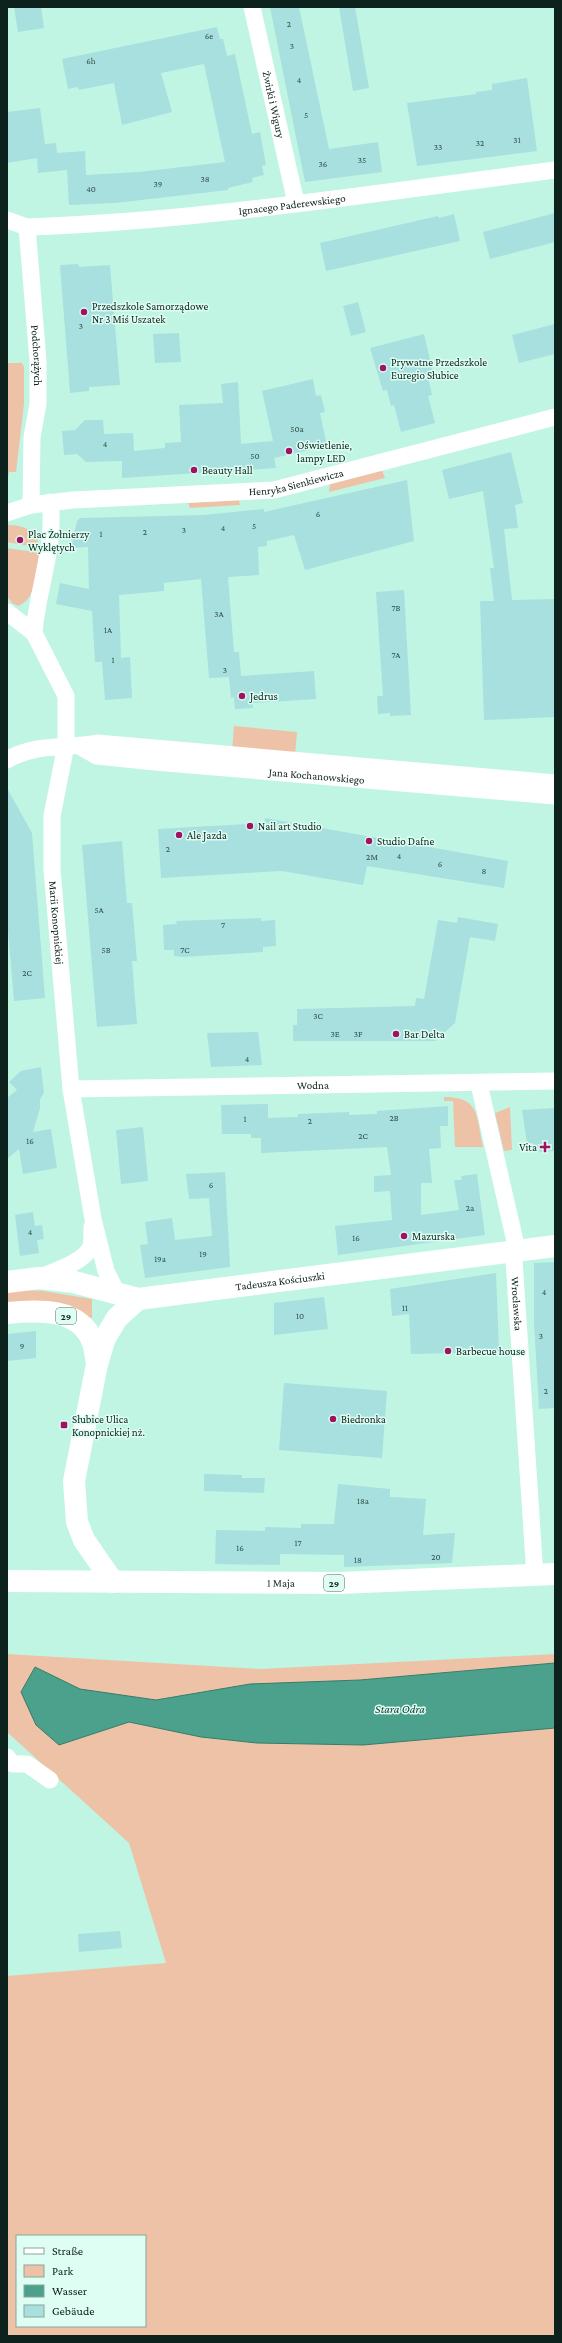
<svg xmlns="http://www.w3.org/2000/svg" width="562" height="2343" font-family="'Crimson Pro',serif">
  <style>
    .green { fill: #eec2a6; fill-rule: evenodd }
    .water { fill: #4ba18b; stroke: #387b6a }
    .building { fill: #a7e0de }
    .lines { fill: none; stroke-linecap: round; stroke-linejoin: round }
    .street { stroke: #fff; stroke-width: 17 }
    .primary { stroke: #fff; stroke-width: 22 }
    .poi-dot { fill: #9e1461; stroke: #defdf3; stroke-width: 1.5 }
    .labels { text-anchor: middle; stroke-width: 3; stroke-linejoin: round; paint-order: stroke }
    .number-label { font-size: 9px; fill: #34524c }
    .shield { fill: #defdf3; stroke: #4c645c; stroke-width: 1 }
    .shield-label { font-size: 10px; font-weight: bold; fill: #0d221c }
    .street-label { font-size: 11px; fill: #0d221c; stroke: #defdf3 }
    .poi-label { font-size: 11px; fill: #0d221c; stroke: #defdf3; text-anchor: start }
    .water-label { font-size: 12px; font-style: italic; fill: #194136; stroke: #defdf3 }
  </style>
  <rect width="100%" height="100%" fill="#c0f5e4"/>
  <g class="green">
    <path d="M7,363H22L24,367V404L16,472H9L7,481Z"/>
    <path d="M382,470L385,478L329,492L330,484Z"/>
    <path d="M239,500L240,505L190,508L188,503Z"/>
    <path d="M7,525C24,525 36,530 40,548L7,542Z"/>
    <path d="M7,548L41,553C38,569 36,600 18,606L12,603L7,596Z"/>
    <path d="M234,726L297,732L295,756L232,751Z"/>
    <path d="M444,1097C481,1097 476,1117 483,1147H455L453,1101H444Z"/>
    <path d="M510,1107L512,1150L504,1151L495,1113Z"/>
    <path d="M20,1290L43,1291L92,1299V1317L89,1319L7,1305V1292Z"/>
    <path d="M7,1654L260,1669L555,1654V1663L360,1680L250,1684L156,1700L80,1689L35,1667L59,1745L129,1722L201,1737L257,1743L363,1745L555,1728V2336H7V1976L166,1963L129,1843L7,1732ZM17,2236H145V2326H17Z"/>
  </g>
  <path class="water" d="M555,1663V1728L363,1745L257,1743L201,1737L129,1722L59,1745L36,1725L21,1692L35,1667L80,1689L156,1700L250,1684L360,1680Z"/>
  <g class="building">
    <path d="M14,7H41L44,28L18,32Z"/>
    <path d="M270,7H299L329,149L378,142L382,172L305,182Z"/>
    <path d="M339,7H355L369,88L353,91Z"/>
    <path d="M217,27L220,39H223L227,56L235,54L252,134L260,132L266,165L262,166L264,175L252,178L253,182L228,188V190L115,203L69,205L67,170L38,173L37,158L7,163V112L40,108L45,144L56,143L57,153L85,151L86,175L139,172L225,162L204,64L161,73L172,112L122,125L114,83L79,90L78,87L68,89L62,59Z"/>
    <path d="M527,78L537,151L417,166L407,103L476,94V92L492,90V84Z"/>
    <path d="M555,213V242L490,259L483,232Z"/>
    <path d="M454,214L460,241L326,271L320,243L438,216L439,218Z"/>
    <path d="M78,264L79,267L110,265L120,385L89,387V391L70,393L60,265Z"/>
    <path d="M358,302L366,332L351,336L343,306Z"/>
    <path d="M555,324V354L519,363L512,335Z"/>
    <path d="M179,333L181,362L155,363L153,334Z"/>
    <path d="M424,334L434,377L428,378L432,395L428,396L435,423L401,432L394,405L391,406L387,390L383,391L370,348Z"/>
    <path d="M313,379L316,396L321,395L325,412L320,413L327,446L274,458L276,468L122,478V461L86,462L77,454L64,455L62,431L75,430L85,420H103L104,434L133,433L134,451L165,448V443L181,442L179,405L223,403L221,384L238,382L241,444L273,441L262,391Z"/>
    <path d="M511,452L523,503L515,505L518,528L504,529L512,600L555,599V717L484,720L480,601H494L490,568H494L483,491L449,499L442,470Z"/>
    <path d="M407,480L414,541L305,570L294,535L267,541V546L258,547L259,575L228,577L234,652H239L241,676L314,671L316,699L252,703L253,708L235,709L234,697L231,698L229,677L209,678L201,579L164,583V591L119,595L121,658L130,657L132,698L105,700L102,662H95L92,611L56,604L60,583L89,589L88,547L71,548L77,521L80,518L204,515L264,509V512Z"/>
    <path d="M404,590L411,715L390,716V713L378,714L377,696H383L376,592Z"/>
    <path d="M7,788L32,833L45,998L14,1001L7,918Z"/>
    <path d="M265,818L508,861L504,888L367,866L363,885L282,871L161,878L158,829L264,823Z"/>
    <path d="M122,841L127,903H132L137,961H132L137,1024L97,1027L82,845Z"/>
    <path d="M458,917L498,924L495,941L470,937L455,1023L435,1041H293V1025H297V1009L415,1006L416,998L424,999L438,920L457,923Z"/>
    <path d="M261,918V921L275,920L276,946L263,947V952L183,957L174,956V950H164L163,925L177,924L176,921Z"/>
    <path d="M258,1032L262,1065L211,1067L207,1033Z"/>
    <path d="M41,1067L44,1093L40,1099V1108L33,1132L51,1129L57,1168L23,1174L19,1149L7,1159V1098L17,1090L9,1082L21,1071Z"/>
    <path d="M268,1104V1118L298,1117V1114L349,1112V1115L377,1114V1111L448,1106V1126H440L441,1148L429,1149L432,1183H421V1215L459,1210L454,1180H462L461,1176L477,1174L485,1235L338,1255L335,1226L392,1220L390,1191L374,1192V1176L391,1175L387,1147L261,1153V1138H251V1134H222L221,1105Z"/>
    <path d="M555,1108V1151L535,1152L533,1143H527L522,1110Z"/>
    <path d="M143,1127L148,1181L121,1184L116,1130Z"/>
    <path d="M225,1172L230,1267L145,1278L140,1245L148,1244L145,1222L172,1218L175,1240L212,1236L209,1198L189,1199L186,1174Z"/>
    <path d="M33,1212L35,1226L42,1225L44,1239L37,1240L39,1253L20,1256L15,1215Z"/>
    <path d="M555,1262V1408L539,1409L534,1322V1263Z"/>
    <path d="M496,1273L499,1352L411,1354L409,1314L392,1316L390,1289Z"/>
    <path d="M324,1297L328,1329L274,1335V1303Z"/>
    <path d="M36,1331V1358L7,1361V1334Z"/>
    <path d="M284,1383L387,1391L382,1458L279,1450Z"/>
    <path d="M204,1474L242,1475V1478H265L264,1493L204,1491Z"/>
    <path d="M338,1484L390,1489V1497L426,1499L423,1535L455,1533L452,1563L344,1567V1555L280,1554V1565L215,1564L216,1530L265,1531V1527L301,1528V1524H334Z"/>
    <path d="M120,1931L122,1948L79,1952L78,1934Z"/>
  </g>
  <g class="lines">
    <g class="street">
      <path id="s1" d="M252,7L296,203"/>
      <path id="s2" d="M7,220L27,227L38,361V404L32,437L31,505"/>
      <path id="s3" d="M27,227C203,221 380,192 555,170"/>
      <path id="s4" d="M7,513L31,505L73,500L274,490L555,417"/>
      <path id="s5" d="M7,612L34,633L66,696V745L52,816V870L71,1089L93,1219L106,1271L117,1293"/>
      <path d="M34,633C37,590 56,546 50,502"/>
      <path id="s6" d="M81,747L97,756L155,762L555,796"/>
      <path d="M7,760C35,743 67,749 97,743L555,783"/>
      <path id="s7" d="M479,1084L515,1241L514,1260L535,1576"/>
      <path id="s8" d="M71,1089L555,1081"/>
      <path d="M40,1277C54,1272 86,1261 91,1246C92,1241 92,1233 92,1227"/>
      <path d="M7,1757L13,1764H27L50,1780"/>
    </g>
    <g class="primary">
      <path id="s9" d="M7,1282L39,1278L74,1282L138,1299L555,1246"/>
      <path d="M7,1313C37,1310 81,1307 93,1343C95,1349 96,1357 97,1364"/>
      <path id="s10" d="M7,1581L338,1583L555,1574"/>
      <path d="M113,1582L84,1540L77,1522L74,1481L97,1364L105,1338L117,1318L138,1299"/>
    </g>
  </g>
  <g class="poi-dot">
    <circle cx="84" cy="312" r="4"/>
    <circle cx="383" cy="368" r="4"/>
    <circle cx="289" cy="451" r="4"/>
    <circle cx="194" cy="470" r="4"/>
    <circle cx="20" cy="540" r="4"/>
    <circle cx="242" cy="696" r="4"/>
    <circle cx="250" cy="826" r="4"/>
    <circle cx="179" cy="835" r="4"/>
    <circle cx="369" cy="841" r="4"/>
    <circle cx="396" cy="1034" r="4"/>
    <path d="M543 1141h4v4h4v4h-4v4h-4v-4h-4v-4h4z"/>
    <circle cx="404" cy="1236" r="4"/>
    <circle cx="448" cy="1351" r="4"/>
    <circle cx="333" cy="1419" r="4"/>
    <rect x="60" y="1421" width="8" height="8" rx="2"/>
  </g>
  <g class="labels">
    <g class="number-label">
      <text x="289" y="27">2</text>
      <text x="209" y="39">6e</text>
      <text x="292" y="49">3</text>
      <text x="91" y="64">6h</text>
      <text x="299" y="83">4</text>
      <text x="306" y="118">5</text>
      <text x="517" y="143">31</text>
      <text x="480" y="146">32</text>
      <text x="438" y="150">33</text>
      <text x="362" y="163">35</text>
      <text x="323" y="167">36</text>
      <text x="205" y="182">38</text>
      <text x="158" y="187">39</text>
      <text x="91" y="192">40</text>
      <text x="81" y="329">3</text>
      <text x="297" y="432">50a</text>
      <text x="105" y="447">4</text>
      <text x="255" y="459">50</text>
      <text x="318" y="517">6</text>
      <text x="254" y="529">5</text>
      <text x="223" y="531">4</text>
      <text x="184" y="533">3</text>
      <text x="145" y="535">2</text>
      <text x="101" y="537">1</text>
      <text x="396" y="611">7B</text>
      <text x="219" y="617">3A</text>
      <text x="108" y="633">1A</text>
      <text x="396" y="658">7A</text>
      <text x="113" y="663">1</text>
      <text x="225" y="673">3</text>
      <text x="168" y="852">2</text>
      <text x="399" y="859">4</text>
      <text x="372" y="860">2M</text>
      <text x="440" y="867">6</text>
      <text x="484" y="874">8</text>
      <text x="99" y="913">5A</text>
      <text x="223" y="928">7</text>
      <text x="106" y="953">5B</text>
      <text x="185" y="953">7C</text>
      <text x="27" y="976">2C</text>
      <text x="318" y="1019">3C</text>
      <text x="335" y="1037">3E</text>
      <text x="358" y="1037">3F</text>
      <text x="247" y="1062">4</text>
      <text x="394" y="1121">2B</text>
      <text x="245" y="1122">1</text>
      <text x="310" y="1124">2</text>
      <text x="363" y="1139">2C</text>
      <text x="30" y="1144">16</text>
      <text x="211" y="1188">6</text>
      <text x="470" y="1211">2a</text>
      <text x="30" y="1235">4</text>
      <text x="356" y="1241">16</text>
      <text x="203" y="1257">19</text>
      <text x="160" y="1262">19a</text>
      <text x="544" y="1295">4</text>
      <text x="405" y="1311">11</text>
      <text x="300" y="1319">10</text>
      <text x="541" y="1339">3</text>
      <text x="22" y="1349">9</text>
      <text x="546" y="1394">2</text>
      <text x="363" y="1504">18a</text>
      <text x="298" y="1546">17</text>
      <text x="240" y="1551">16</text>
      <text x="436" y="1560">20</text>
      <text x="358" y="1563">18</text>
    </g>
    <g class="shield">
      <rect x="56" y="1308" width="20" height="16" rx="3"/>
      <rect x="324" y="1575" width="20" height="16" rx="3"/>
    </g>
    <g class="shield-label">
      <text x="66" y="1320">29</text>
      <text x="334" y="1587">29</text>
    </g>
    <g class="street-label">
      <text dy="4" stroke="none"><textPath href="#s1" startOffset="100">Żwirki i Wigury</textPath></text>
      <text dy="4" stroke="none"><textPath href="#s3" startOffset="266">Ignacego Paderewskiego</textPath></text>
      <text dy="4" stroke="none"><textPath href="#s2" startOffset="150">Podchorążych</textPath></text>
      <text dy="4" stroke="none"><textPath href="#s4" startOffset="292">Henryka Sienkiewicza</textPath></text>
      <text dy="4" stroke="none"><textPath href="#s6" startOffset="239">Jana Kochanowskiego</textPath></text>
      <text dy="4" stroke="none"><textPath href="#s5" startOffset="333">Marii Konopnickiej</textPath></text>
      <text dy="4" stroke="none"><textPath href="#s8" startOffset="242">Wodna</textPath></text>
      <text dy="4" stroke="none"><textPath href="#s9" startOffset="277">Tadeusza Kościuszki</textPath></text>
      <text dy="4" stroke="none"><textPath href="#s7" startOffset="224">Wrocławska</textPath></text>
      <text dy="4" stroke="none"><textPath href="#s10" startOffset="274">1 Maja</textPath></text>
    </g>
    <g class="poi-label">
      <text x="92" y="310">Przedszkole Samorządowe<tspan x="92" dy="13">Nr 3 Miś Uszatek</tspan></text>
      <text x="391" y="366">Prywatne Przedszkole<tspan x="391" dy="13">Euregio Słubice</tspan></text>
      <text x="297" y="449">Oświetlenie,<tspan x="297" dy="13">lampy LED</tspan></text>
      <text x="202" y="474">Beauty Hall</text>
      <text x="28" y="538">Plac Żołnierzy<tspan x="28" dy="13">Wyklętych</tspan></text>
      <text x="250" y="700">Jedrus</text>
      <text x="258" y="830">Nail art Studio</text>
      <text x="187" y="839">Ale Jazda</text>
      <text x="377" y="845">Studio Dafne</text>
      <text x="404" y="1038">Bar Delta</text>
      <text x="537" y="1151" text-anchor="end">Vita</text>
      <text x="412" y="1240">Mazurska</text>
      <text x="456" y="1355">Barbecue house</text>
      <text x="72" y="1423">Słubice Ulica<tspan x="72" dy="13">Konopnickiej nż.</tspan></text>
      <text x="341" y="1423">Biedronka</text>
    </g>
    <g class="water-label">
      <text x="400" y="1713">Stara Odra</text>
    </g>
  </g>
  <rect width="562" height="2343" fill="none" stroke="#0d221c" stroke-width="16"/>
  <rect x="16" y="2235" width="130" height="92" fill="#defdf3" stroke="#8aa59d"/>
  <rect x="24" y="2248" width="20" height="6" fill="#ffffff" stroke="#8aa59d"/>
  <text x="52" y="2255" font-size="12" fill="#0d221c">Straße</text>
  <rect x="24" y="2265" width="20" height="12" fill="#eec2a6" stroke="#8aa59d"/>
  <text x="52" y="2275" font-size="12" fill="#0d221c">Park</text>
  <rect x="24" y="2285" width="20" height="12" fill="#4ba18b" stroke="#8aa59d"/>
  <text x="52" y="2295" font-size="12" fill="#0d221c">Wasser</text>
  <rect x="24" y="2305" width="20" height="12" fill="#a7e0de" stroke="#8aa59d"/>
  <text x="52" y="2315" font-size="12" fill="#0d221c">Gebäude</text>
</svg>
